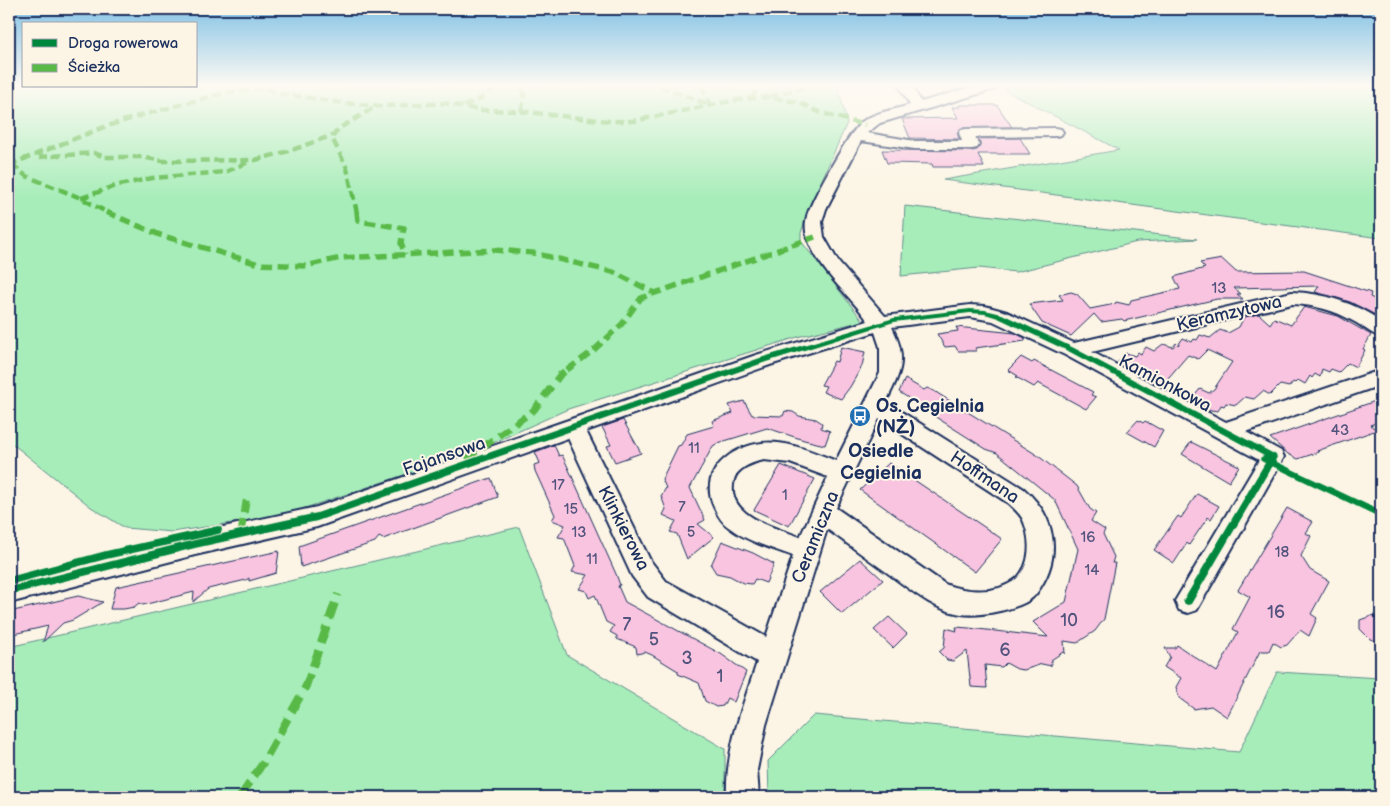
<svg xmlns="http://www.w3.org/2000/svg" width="1390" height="806" font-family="'Balsamiq Sans',sans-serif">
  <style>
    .green { fill: #a7edb9; stroke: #618e8c }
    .building { fill: #f9c4e0; stroke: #1b2f5e }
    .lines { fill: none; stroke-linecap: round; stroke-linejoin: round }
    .minor-casing { stroke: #1b2f5e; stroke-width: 4 }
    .minor { fill: #fcf5e5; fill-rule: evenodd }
    .quiet-far3 { stroke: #58b947; stroke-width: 4.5; stroke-dasharray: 9 4.5; stroke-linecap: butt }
    .quiet-far2 { stroke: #58b947; stroke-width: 5.5; stroke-dasharray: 11 5.5; stroke-linecap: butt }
    .quiet-far1 { stroke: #58b947; stroke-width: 7; stroke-dasharray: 13 7; stroke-linecap: butt }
    .quiet { stroke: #58b947; stroke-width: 8; stroke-dasharray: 17 8; stroke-linecap: butt }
    .cycleway-casing { stroke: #fcf5e5; stroke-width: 3 }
    .cycleway { fill: #00873e; fill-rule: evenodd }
    .labels { text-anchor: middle; stroke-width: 4; stroke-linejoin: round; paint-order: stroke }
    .number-label { font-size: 15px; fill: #52547e }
    .street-label { font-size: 18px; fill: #1b2f5e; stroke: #fcf5e5 }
    .poi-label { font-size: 18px; font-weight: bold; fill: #1b2f5e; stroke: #fcf5e5; text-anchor: start }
    .near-number-label { font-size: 18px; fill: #52547e }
    .neighbourhood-label { font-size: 19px; font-weight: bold; fill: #1b2f5e; stroke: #fcf5e5 }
  </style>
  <rect width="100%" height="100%" fill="#fcf5e5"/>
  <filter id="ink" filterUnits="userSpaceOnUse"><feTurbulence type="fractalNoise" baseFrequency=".02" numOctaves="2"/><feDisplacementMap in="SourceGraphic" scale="10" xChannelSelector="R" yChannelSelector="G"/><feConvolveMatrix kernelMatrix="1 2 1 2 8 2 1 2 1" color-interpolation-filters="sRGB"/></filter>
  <g filter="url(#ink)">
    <g class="green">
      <path d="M9,86H838L847,123L809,209L801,233V241L863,321L801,336L568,409L473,452L284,515L172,532L125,528L91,507L9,441Z"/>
      <path d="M1013,86H1381V238L943,180L1119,150L1005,90Z"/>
      <path d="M905,206L1197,239L1137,242L1016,272L979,268L901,276Z"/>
      <path d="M519,527L567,655L725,749V797H9V647Z"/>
      <path d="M1277,672L1381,678V797H769L768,761L814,715L1239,752Z"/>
    </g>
    <g class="building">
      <path d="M959,105H997L1012,127L961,128L957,132L959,139L910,138L902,119L958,118L952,107H960Z"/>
      <path d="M1020,138L1030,154H978L984,167H933L932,164L887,163L882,150L972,151L977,150L981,146L978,139Z"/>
      <path d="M1222,259L1236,272L1304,271L1371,293L1370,297L1381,302V318L1350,302L1315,292L1319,286L1234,288L1241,294H1237L1243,299H1217L1124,321L1122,319L1101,322L1094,314L1071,336L1042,323L1029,304L1063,300L1059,295L1071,292L1077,294L1090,309L1115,304L1116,302L1129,305L1131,300L1180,289L1174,277L1205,268L1200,263Z"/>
      <path d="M1304,307L1338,316L1371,335L1363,349L1365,350L1356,367L1348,363L1339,372L1331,369L1329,372L1322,369L1320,377L1315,374L1312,378L1310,376L1305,384L1298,380L1295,383L1293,382L1289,387L1280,385L1270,395L1263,391L1254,399L1245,397L1236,405L1226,403L1224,406L1221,405L1218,411L1211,410L1191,400L1200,389L1209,393L1214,389L1232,362L1207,350L1198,359L1188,355L1162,385L1118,362L1126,353L1135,356L1138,352L1141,354L1146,347L1154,351L1163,344L1173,347L1176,343L1178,345L1183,338L1192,342L1194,339L1197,340L1200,335L1210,338L1220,330L1228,333L1239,327L1244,317L1259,314L1270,324L1274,318L1291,325Z"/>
      <path d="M956,327L1015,333L1025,338V341L975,348L977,351H958L955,346L945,347L937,334L958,331Z"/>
      <path d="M841,347L865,352L862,366L850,387L841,399L823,392L826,386L821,385L834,361L837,362Z"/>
      <path d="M1021,357L1032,363L1034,361L1074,382L1093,392L1091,395L1096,397L1086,409L1038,383L1034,387L1016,377L1018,376L1008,370Z"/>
      <path d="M905,379L924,390L927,388L934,391L1037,455L1077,486L1090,509L1096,513L1091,521L1105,530L1103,534L1114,557L1112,563H1115L1104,619L1095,631L1077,643L1064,641L1065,654L1063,652L1051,660V666L1042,664L1024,670L1017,669L1006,663L1002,667L985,665L987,688L971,687L967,651L953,661L947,660L939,652L944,648L946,628L957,631L956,627L969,628L1048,637L1033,622L1066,602L1078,549L1055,500L997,453L986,449L912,402L913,401L899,392Z"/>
      <path d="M1381,399V421L1370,425L1377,430L1317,451L1319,452L1298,459L1288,454L1270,438Z"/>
      <path d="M744,401L752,415L783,416L785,411L793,412L799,416L816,419L822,423L821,428L830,431L825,445L804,440L767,428L718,443L713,446L690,488L705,520L698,524L714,537L687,559L677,534L670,532L676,521L663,515L666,509L661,496L666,488L662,479L678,446L681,445L687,434L714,426L712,421L733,413L729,405Z"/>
      <path d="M623,420L641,453L615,462L607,446L611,445L602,427Z"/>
      <path d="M1138,420L1143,423L1145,421L1163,431L1154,447L1127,432Z"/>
      <path d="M1191,442L1239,466L1229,482L1182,454Z"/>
      <path d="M554,445L559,456L562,455L566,463L616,574L620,585L618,586L625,602L721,654L746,672L734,702L727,698L723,706L716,707L705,701L699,683L678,674V671L652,655L645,652L637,654L636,647L617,639V636L610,632L614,626L606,622L595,595L589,598L586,591L579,589L588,575L572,572L575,566L568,548L564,538L558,537L565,525L552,520L555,515L535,471L534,465L540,463L535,452Z"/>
      <path d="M889,463L1002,539L975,572L860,490Z"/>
      <path d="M781,465L815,479L789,526L754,510Z"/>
      <path d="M491,478L498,497L383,539L379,537L375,542L301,567L299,546Z"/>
      <path d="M1197,494L1219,506L1211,519L1208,517L1189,545L1187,543L1174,563L1154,550L1178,516L1181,518Z"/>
      <path d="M1287,508L1313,522L1306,533L1311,536L1301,556L1310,570L1329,581L1311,614L1317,618L1309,636L1300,630L1287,645L1281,647L1273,642L1269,651H1260L1227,717L1211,706L1194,709L1179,698L1176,687L1181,678L1164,667L1170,657L1165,648H1175L1177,645L1217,672L1238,632L1233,629L1250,597L1238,590Z"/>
      <path d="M722,541L753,553L774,564L766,583L755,579L752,584L743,583L730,576L716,573L711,565Z"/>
      <path d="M279,551L276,573L249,581V578L246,580L208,589L193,602L194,592L143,605L139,603L134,607L124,609H110L116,587Z"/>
      <path d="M860,559L883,580L842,614L820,592Z"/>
      <path d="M78,596L103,602L73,620L63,623L43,642L48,626L9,635V612Z"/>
      <path d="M1374,615L1381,629V643L1370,639L1360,629V620Z"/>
      <path d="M889,617L907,634L893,648L874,630Z"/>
    </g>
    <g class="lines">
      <g class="minor-casing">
        <path id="minor" d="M899,86H912L921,102L975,86H996L995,89L880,123L867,133L915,141H962L959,133L961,130L966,129L1056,128L1061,129L1063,132L1061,135L1056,136L975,137L979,145L977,148L972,149H915L861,141L826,209L822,222L824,237L839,263L885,316L970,305L985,306L1007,312L1074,343L1292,292C1324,293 1355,303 1381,321V337C1371,334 1363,326 1353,321C1334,310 1314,305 1292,304L1092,352L1226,422L1381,370V385L1246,432L1281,451L1284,457L1197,610L1188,613L1179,610L1175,601L1259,460L1065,355L993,321L970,317L892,327C908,359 901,372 886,402L1024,489C1057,518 1063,558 1036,594C1025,609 979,617 961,614C934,610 911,590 889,574C868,559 848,544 827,529L766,725L757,770L759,797H727C725,750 743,706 757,662L648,597L632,576L568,438L317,527L195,555L9,603V579L195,533L317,507L756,355L868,321C849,294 819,271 808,239C805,232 805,223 807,216C812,199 850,130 863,121C875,112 895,110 910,105ZM875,332L880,347V373L836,461C813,452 787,440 762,443C730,447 698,472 714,507C718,516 722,523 730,528C748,542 772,548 793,556L766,637L666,581L650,560L586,431L770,365ZM879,419L1008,503C1013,508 1020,513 1023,520C1031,538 1032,565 1016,579C997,595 966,592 945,584L836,508ZM764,460L790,463L828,477L800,537C776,528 724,516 734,480C737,468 753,462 764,460Z"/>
      </g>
      <use href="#minor" class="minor"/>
      <g class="quiet-far3">
        <path d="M660,86L710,105"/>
        <path d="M702,86L710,105"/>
        <path d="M770,96L810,86"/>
        <path d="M752,98L759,86"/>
        <path d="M464,106L481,98L498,86"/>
        <path d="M521,111L524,100L523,86"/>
        <path d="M39,157L94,153L105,157H142L163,161L255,160L289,151L333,135"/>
        <path d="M12,164L26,176L81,198L108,213"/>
        <path d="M9,165L104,127L139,116L223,93L266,88L279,93L344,103L383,106L445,103L480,110L518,111L609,121H633L741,99L768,97L798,102L819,112L865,125"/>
        <path d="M81,198L115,186L152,178L225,172L251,161"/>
        <path d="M357,213L347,168L332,138L338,129L375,107L380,106"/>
      </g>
      <g class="quiet-far2">
        <path d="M106,212L160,235L259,264L305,266L341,258L494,250L533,253L613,272L655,293"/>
        <path d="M357,212L358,221L404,228L401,243L405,255"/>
        <path d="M567,370L594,350L622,324L641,298L815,237"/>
      </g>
      <g class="quiet-far1">
        <path d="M466,459L534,410L560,375L568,369"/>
        <path d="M241,533L247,496"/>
      </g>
      <path class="quiet" d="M240,797L263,763L306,686L338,594"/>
      <g class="cycleway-casing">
        <g id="cycleway">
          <path d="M970,309L985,310L1002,314L1074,348L1276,455L1277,457L1275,461L1381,511V518L1272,466L1191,604L1188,605L1185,604L1183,601L1185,598L1265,463L1261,461L1260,459L1261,457L1264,456L1070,352L998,318L985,314L970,313L894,322L766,362L317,521L195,548L9,595V587L195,540L317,513L760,358L894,318Z"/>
          <path d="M218,526L221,527L222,530L221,533L218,534L106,559L9,585V577L106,551Z"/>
        </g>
      </g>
      <use href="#cycleway" class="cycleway"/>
    </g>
  </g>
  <linearGradient id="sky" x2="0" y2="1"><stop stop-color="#7fc0e5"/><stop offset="0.43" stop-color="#fefaf3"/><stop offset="1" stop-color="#fefaf3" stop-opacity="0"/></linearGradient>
  <rect width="1390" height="199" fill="url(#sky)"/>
  <defs>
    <g id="bus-disc" transform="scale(1.125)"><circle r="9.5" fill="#1f6fb2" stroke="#fcf5e5"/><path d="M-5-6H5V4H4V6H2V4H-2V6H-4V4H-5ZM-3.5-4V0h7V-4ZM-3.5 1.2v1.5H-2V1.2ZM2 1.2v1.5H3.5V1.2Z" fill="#fff"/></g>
  </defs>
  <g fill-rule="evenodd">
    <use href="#bus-disc" x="860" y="416"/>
  </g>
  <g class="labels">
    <g class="number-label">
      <text x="1219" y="293">13</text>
      <text x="1340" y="435">43</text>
      <text x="694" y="453">11</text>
      <text x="558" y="490">17</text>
      <text x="785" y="500">1</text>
      <text x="682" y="512">7</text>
      <text x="571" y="514">15</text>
      <text x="579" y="537">13</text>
      <text x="691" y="537">5</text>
      <text x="1088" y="542">16</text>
      <text x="1282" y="557">18</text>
      <text x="592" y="564">11</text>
      <text x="1092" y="575">14</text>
    </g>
    <g class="street-label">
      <text transform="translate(1229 313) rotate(-13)" y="6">Keramzytowa</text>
      <text transform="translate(1165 383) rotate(28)" y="6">Kamionkowa</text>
      <text transform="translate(444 456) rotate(-19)" y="6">Fajansowa</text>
      <text transform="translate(985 477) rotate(34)" y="6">Hoffmana</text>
      <text transform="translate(624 528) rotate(63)" y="6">Klinkierowa</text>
      <text transform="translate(815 537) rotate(-68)" y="6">Ceramiczna</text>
    </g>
    <g class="poi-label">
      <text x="876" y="412">Os. Cegielnia<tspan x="876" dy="21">(NŻ)</tspan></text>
    </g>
    <g class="near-number-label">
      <text x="1276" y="618">16</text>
      <text x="1069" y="626">10</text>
      <text x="627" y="630">7</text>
      <text x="654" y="645">5</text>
      <text x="1005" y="656">6</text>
      <text x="687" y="664">3</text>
      <text x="720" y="682">1</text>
    </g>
    <g class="neighbourhood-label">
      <text x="881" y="457">Osiedle<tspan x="881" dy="22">Cegielnia</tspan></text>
    </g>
  </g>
  <rect width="1390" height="806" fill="none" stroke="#fcf5e5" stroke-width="30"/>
  <rect x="15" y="15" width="1360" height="776" fill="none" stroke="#1b2f5e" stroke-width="2" filter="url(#ink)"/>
  <rect x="22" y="22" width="175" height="65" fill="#fcf5e5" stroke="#a2a6af"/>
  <rect x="32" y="39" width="25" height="8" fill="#00873e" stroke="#a2a6af"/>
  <text x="68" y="48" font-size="15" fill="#1b2f5e">Droga rowerowa</text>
  <rect x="32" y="64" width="25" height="8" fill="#58b947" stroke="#a2a6af"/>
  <text x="68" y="72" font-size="15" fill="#1b2f5e">Ścieżka</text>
</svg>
